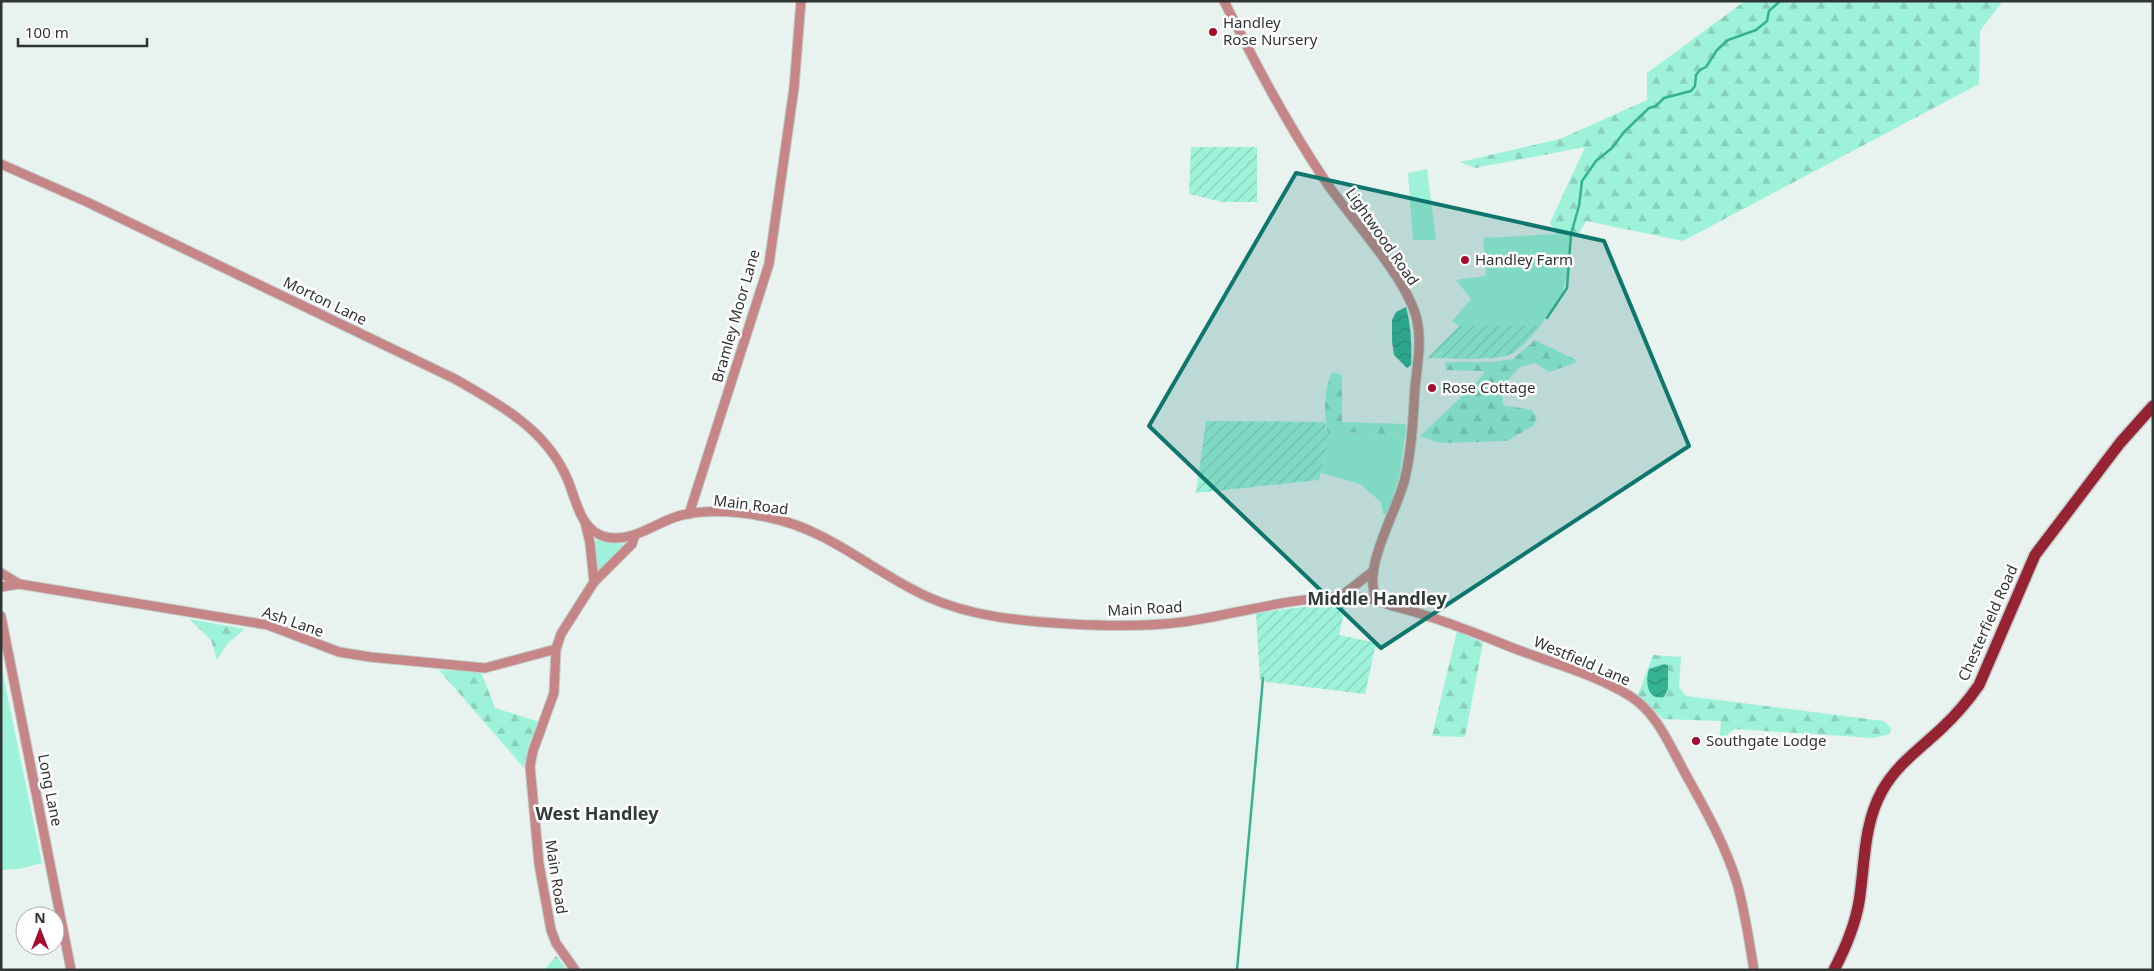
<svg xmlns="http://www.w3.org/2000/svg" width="2154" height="971" font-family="'Noto Sans',sans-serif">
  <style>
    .green { fill: #9df2d9 }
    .forest { fill: url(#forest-firs) }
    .garden { fill: url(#garden-furrows) }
    .water { fill: url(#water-waves) }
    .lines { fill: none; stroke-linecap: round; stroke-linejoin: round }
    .stream { stroke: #35b194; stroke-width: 2.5 }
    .minor-casing { stroke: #c3ccc9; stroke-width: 11 }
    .major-casing { stroke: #c3ccc9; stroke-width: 14 }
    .minor { stroke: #c68687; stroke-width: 9 }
    .major { stroke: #962333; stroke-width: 11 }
    .marked { fill: #0f766e; fill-opacity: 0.2; stroke: #0f766e; stroke-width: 4; stroke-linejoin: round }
    .poi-dot { fill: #a60c2f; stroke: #fff; stroke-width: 2 }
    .labels { text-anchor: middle; stroke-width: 5; stroke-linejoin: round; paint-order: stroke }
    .poi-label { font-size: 15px; fill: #303433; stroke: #fff; text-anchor: start }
    .street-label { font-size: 15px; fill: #303433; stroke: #fff }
    .quarter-label { font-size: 18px; font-weight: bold; fill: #333b38; stroke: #fff }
  </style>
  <defs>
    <pattern id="forest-firs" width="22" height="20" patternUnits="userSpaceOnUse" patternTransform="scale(1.25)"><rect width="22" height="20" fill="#9df2d9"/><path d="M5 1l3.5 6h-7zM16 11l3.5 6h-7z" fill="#88d0bb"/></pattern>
    <pattern id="garden-furrows" width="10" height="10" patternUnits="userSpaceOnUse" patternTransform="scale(1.25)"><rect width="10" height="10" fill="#9df2d9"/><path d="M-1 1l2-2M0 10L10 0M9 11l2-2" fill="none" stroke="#88d0bb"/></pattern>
    <pattern id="water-waves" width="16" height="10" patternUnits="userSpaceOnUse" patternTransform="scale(1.25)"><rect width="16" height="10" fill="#35b194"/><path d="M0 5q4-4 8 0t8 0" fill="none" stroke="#2d9179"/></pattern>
  </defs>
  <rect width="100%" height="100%" fill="#e8f2ef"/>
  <g class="green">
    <path d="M1427,169L1436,240H1413L1408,173Z"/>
    <path d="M1556,234L1559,238L1569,236V266L1562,295L1540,326H1459L1452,321L1471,299L1456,280L1486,276L1483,238Z"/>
    <path d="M1340,432L1405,435L1400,473L1388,515L1383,514L1381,502L1360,484L1321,473L1329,439Z"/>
    <path d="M597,540L622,543L623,545L599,571L596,570L595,542Z"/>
    <path d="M1,665L42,863L19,869L1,870Z"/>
  </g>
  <g class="forest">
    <path d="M1745,1H2006L2002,2L1980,31L1979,84L1683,241L1586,221L1578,235L1559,238L1550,223L1585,147L1475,168L1460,162L1560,139L1647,100V73Z"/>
    <path d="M1535,340L1576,360L1575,363L1549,372L1535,363L1520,367L1502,387L1503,405L1531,410L1537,417L1533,426L1507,441L1439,443L1420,436L1477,382L1485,371L1446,370L1445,362H1493L1513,359Z"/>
    <path d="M1332,372L1342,375V422L1406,424L1405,435L1341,432L1329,439C1324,419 1323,391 1332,372Z"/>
    <path d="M189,619L245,629L227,644L217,660L211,640Z"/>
    <path d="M1457,631L1483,643L1465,737L1432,736Z"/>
    <path d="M1653,655L1681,657L1679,687L1686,696L1884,721L1891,728L1890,734L1873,738L1735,729L1729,733L1719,748L1721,721L1663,719L1638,695Z"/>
    <path d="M439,670L481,672L495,708L540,722L527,755L524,768Z"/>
    <path d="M556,956L567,970H544Z"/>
  </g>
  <g class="garden">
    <path d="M1191,147H1257V202H1222L1189,194Z"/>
    <path d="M1459,326H1540C1534,334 1518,352 1509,355C1493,361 1447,358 1427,358Z"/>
    <path d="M1206,421L1325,422L1329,439L1319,480L1196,493Z"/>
    <path d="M1302,607H1345L1339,635L1376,643L1365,694L1260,681L1256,613Z"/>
  </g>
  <g class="water">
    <path d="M1406,307C1411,326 1412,344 1411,365L1407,368L1394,355L1392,341V320L1396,312Z"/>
    <path d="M1664,664L1668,665V689L1664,697C1647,701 1645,681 1649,669Z"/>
  </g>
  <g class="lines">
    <g class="stream">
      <path d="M1547,318L1567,288L1571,234L1579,206L1582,181L1596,161L1612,148L1624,132L1649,108L1656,106L1664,98L1691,91L1695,86L1696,75L1700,70L1706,67L1717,50L1728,40L1756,30L1767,21L1769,11L1780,1"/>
      <path d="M1237,970L1263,678"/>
    </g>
    <g class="minor-casing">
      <g id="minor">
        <path d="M1224,1C1255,63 1287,124 1326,182C1351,219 1408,279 1417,320C1422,342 1417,366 1415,388C1413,418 1412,448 1405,478C1398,510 1360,570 1377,599"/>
        <path d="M1,164L87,202L455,379C497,403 542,427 564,472C576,493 577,530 606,537C634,543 657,521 682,515C710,509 743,512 771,518C830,530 874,573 928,597C972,617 1022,621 1070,624C1107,626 1146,627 1183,622C1238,614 1294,596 1350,597C1370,597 1378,602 1397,607C1435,617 1466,629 1503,644C1544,661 1591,672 1630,696C1657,713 1670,746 1685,773C1705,809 1725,844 1737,883C1745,911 1749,941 1754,970"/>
        <path d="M689,514L769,264L794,88L801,1"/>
        <path d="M585,522L590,543L594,582"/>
        <path d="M1,573L19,584"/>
        <path d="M1,587L19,584L268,625L339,652L370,657L485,668L556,649"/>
        <path d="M1340,597L1372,572"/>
        <path d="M1,616L71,970"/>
        <path d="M575,970L556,943L551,930L539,864L530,766L533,751L554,693L556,649L561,634L594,582L632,544L635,535"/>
      </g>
    </g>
    <g class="major-casing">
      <path id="major" d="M1834,970C1845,949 1855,925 1859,902C1865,865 1863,825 1882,791C1897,764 1921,748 1942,728C1956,715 1968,701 1979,685L2035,555L2120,443L2153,406"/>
    </g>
    <use href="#minor" class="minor"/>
    <use href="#major" class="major"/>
  </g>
  <path class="marked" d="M1296,173L1604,241L1689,446L1381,648L1149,426Z"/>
  <g class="poi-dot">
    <circle cx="1213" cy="32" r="5"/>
    <circle cx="1465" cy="260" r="5"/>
    <circle cx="1432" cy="388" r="5"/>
    <circle cx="1696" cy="741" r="5"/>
  </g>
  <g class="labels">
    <g class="poi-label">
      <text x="1223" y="28">Handley<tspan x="1223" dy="17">Rose Nursery</tspan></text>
      <text x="1475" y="265">Handley Farm</text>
      <text x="1442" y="393">Rose Cottage</text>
      <text x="1706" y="746">Southgate Lodge</text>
    </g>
    <g class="street-label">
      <text transform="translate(1382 237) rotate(55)" y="5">Lightwood Road</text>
      <text transform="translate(325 301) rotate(26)" y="5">Morton Lane</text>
      <text transform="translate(736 316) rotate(-74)" y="5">Bramley Moor Lane</text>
      <text transform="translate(751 505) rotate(7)" y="5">Main Road</text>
      <text transform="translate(1145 609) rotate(-3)" y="5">Main Road</text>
      <text transform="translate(293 622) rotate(19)" y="5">Ash Lane</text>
      <text transform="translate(1988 623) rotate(-66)" y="5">Chesterfield Road</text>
      <text transform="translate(1582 661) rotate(23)" y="5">Westfield Lane</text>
      <text transform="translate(50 790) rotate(79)" y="5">Long Lane</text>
      <text transform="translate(556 877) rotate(81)" y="5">Main Road</text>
    </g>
    <g class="quarter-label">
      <text x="1377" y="605">Middle Handley</text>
      <text x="597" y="820">West Handley</text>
    </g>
  </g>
  <rect width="2154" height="971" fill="none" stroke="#303433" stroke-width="5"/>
  <g transform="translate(40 931)"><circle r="24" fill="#ffffff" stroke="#acaead"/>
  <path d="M0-4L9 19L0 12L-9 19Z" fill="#a60c2f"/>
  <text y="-8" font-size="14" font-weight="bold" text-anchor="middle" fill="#303433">N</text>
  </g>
  <path d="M18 38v8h129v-8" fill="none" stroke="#303433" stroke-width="2.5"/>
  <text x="25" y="38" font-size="15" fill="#303433" stroke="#ffffff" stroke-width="4" paint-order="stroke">100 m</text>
</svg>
